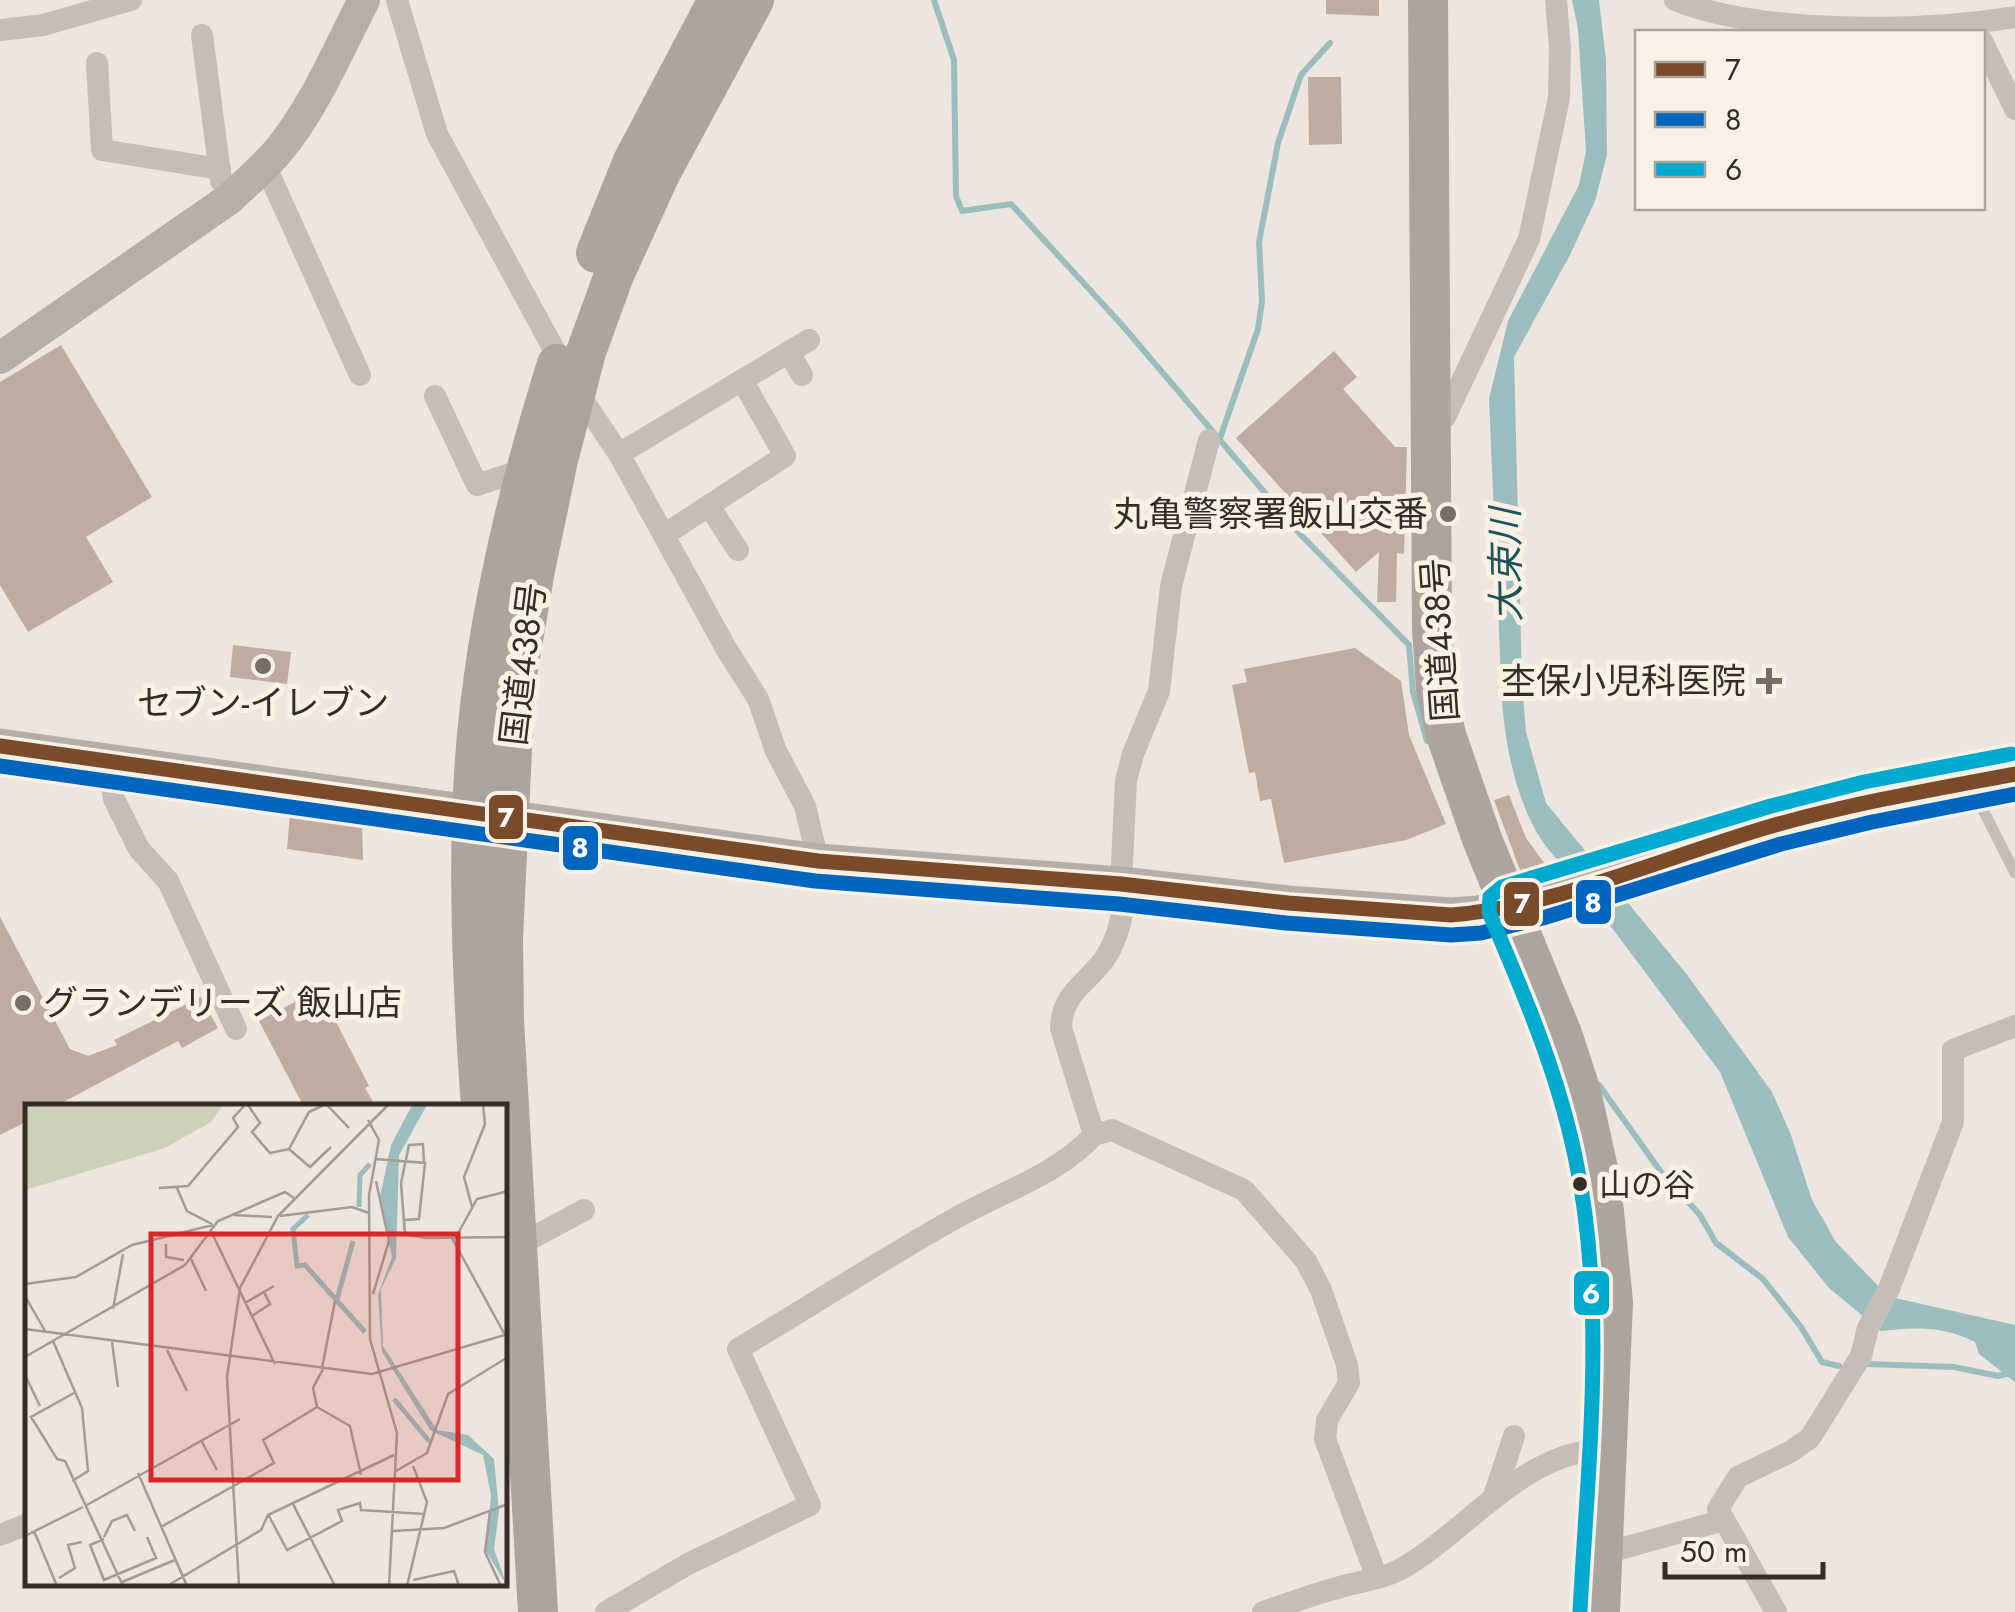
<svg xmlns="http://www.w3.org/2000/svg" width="2015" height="1612" font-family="Jost,'Noto Sans JP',sans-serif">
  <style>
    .water { fill: #9cbdbd }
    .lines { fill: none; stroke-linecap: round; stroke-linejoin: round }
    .stream { stroke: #9cbdbd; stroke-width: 6 }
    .building { fill: #bfaba1 }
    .lane { stroke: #c5beb8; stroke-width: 11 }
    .street { stroke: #c5beb8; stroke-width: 22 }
    .secondary { stroke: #b5aea9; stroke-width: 32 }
    .primary { stroke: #b4ada8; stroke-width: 35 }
    .highway { stroke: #aba59e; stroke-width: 40 }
    .bus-1-casing { stroke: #f9f1e6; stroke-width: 22 }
    .bus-2-casing { stroke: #f9f1e6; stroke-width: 22 }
    .bus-3-casing { stroke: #f9f1e6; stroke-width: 22 }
    .bus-1 { stroke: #7a4b2a; stroke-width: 15 }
    .bus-2 { stroke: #0065bd; stroke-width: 15 }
    .bus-3 { stroke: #00a9ce; stroke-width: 15 }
    .poi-dot { fill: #766d67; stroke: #f9f1e6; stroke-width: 4 }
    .bus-dot { fill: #362c27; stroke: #f9f1e6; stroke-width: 4 }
    .labels { text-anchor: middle; stroke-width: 10; stroke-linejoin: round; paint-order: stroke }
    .bus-label { font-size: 32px; fill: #362c27; stroke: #f9f1e6; text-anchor: start }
    .poi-label { font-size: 35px; fill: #362c27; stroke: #f9f1e6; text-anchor: end }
    .street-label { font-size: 35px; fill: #362c27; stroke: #f9f1e6 }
    .water-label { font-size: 38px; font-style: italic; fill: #1d5257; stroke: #f9f1e6 }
    .inset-river { fill: none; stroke: #9cbdbd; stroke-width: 5 }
    .inset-road { fill: none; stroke: #a39c95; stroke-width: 2.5 }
    .view { fill: #d62828; fill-opacity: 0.15; stroke: #d62828; stroke-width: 5 }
    .inset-edge { fill: none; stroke: #362c27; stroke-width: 5 }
    .line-badge { stroke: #f9f1e6; stroke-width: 4 }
    .badge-label { font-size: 28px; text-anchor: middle; font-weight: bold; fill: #fff }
  </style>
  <rect width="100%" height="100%" fill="#ece6df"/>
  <path class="water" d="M1572,0H1599L1606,60L1607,155L1595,201L1570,255L1514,357L1522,682L1526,732L1546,803L1688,976L1772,1092L1791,1135L1812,1200L1836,1242L1879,1287L1895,1298L2015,1325V1382L1979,1354L1975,1342C1943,1326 1916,1327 1881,1331L1829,1288L1788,1237L1720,1072L1567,868C1522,833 1506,756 1502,701L1489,399L1508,321L1579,185L1586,151L1578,29Z"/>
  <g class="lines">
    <g class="stream">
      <path d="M934,0L954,60L956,196L962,211L1011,204L1122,325L1300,534L1409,645L1413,692L1427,741"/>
      <path d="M1220,438L1258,329L1262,301L1259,242L1278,143L1301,75L1330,43"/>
      <path d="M1599,1085L1661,1172L1700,1215L1716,1243L1763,1279L1801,1327L1822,1362L1839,1366"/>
      <path d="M1868,1364L1954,1367L1998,1376L2010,1373"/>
    </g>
  </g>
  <g class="building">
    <path d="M1326,0H1379V16L1326,14Z"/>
    <path d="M1308,77H1341L1342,144L1309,145Z"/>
    <path d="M61,345L152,497L86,537L113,582L28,632L0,585V382Z"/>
    <path d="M1334,351L1357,377L1343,389L1395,447H1407L1404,554L1397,553L1396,602H1377L1379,552L1356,572L1236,438Z"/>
    <path d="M233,645L291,652L287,684L230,677Z"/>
    <path d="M1355,648L1401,681L1409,735L1446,824L1406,840L1284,863L1271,799L1260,801L1255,772L1249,773L1232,685L1247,682L1244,669Z"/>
    <path d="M1509,795L1526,838L1550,871L1520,870L1494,800Z"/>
    <path d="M290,814L362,823L363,860L287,849Z"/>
    <path d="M0,917L70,1049L88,1056L117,1045L114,1040L201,997L218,1028L182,1048L178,1041L54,1107H28V1121L0,1135Z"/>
    <path d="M319,989L369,1086L365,1088L376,1107H304L259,1021Z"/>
  </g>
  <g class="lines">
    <path class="lane" d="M1977,786L1980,804L2015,873"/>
    <g class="street">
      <path d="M397,0L437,134L576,390L619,454L727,650L758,699L776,751L805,806L818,861"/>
      <path d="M1675,0C1762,35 1922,32 2015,17"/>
      <path d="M0,30L43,25L131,0"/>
      <path d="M202,35L221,181"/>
      <path d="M1982,41L2015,109"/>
      <path d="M97,63L102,150L220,169"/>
      <path d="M265,165L360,375"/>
      <path d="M789,352L802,375"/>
      <path d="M435,396L477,485L525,469"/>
      <path d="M1432,427L1445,417L1529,239L1559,98L1560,48L1556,0"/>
      <path d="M619,454L809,340"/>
      <path d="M709,506L738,550"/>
      <path d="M664,535L785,456L742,380"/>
      <path d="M108,762L114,799L139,849L168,881L236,1029"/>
      <path d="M1121,884L1126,780L1133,754L1159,691L1171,586L1209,440"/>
      <path d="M1094,1135L1112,1130L1244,1190L1306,1261L1321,1290L1347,1365L1349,1383L1327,1420L1325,1439L1377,1578"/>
      <path d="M512,1249L584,1210"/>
      <path d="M1493,1499L1514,1436"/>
      <path d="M0,1535L28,1524"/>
      <path d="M1602,1554L1724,1520"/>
      <path d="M606,1612L688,1564L810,1505L738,1349C811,1306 882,1259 956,1218C1003,1191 1057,1175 1094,1135L1061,1028C1062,990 1090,983 1107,955C1120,934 1123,910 1127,885"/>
      <path d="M1263,1612C1290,1603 1317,1593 1344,1586C1362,1581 1381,1579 1397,1571C1464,1536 1525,1447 1607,1450"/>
      <path d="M1776,1612L1718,1509L1738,1477L1790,1452L1810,1438L1861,1356L1868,1328L1889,1289L1953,1122V1050L2015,1026"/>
    </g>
    <path class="secondary" d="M0,358L229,199C246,183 264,168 279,150C315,106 338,50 364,0"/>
    <path class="primary" d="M0,746L818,861L1121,884L1288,903L1451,915L1478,913L1539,899L1776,825L1868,802L2015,774"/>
    <g class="highway">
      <path d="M1428,0L1432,629L1436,689L1446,735L1482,839L1562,1034L1581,1092L1601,1182L1613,1302L1600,1612"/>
      <path d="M596,253L633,161L718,0"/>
      <path d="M481,1107C474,1011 469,915 472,818C476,664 511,511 557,364"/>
      <path d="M538,1612L504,1020L503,938L515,687L535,570L558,460L586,352L614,275L660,174L754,0"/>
    </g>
    <g class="bus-1-casing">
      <path id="bus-1" d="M0,746L818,861L1121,884L1288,903L1451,915C1555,907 1673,854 1775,825C1854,803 1935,789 2015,774"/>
    </g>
    <g class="bus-2-casing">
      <path id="bus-2" d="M0,766L815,881L1119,904L1286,923L1451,935L1481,933L1543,918L1781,844L1872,822L2015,794"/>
    </g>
    <g class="bus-3-casing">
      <path id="bus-3" d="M1580,1611C1588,1461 1607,1304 1575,1156C1557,1070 1523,992 1489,912L1490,897L1502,887L1771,806L1864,782L2011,754"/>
    </g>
    <use href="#bus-1" class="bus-1"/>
    <use href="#bus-2" class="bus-2"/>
    <use href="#bus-3" class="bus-3"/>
  </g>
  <g class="poi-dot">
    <circle cx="1448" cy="514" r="10"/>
    <circle cx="263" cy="666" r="10"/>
    <path d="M1764 666h10v10h10v10h-10v10h-10v-10h-10v-10h10z"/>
    <circle cx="23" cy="1003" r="10"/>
  </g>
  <circle class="bus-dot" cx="1580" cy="1184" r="9"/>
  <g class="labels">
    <g class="bus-label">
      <text x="1599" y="1196">山の谷</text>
    </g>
    <g class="poi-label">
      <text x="1428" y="526">丸亀警察署飯山交番</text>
      <text x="1746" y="693">杢保小児科医院</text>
      <text x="263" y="715" text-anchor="middle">セブン-イレブン</text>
      <text x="43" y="1015" text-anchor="start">グランデリーズ 飯山店</text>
    </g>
    <g class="street-label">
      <text transform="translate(1440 640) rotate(-94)" y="12">国道438号</text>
      <text transform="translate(523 664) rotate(-83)" y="12">国道438号</text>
    </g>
    <g class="water-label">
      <text transform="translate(1506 565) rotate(-91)" y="13">大束川</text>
    </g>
  </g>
  <g transform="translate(25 1104)">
    <rect width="482" height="482" fill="#ece6df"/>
    <path d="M0,1H198L186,18L140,44L0,86Z" fill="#cdd1b9"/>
    <path d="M387,1H402L374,51L371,154L356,185L358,242L412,326L443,331L469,355L474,407L469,445L482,482L461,447L466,391L458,351L405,326L357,248L353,191L367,153L355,93L366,41Z" fill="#9cbdbd"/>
    <path class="inset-river" d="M334,103L335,71L345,60M283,111L268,125L272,162L280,161L340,228M312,196L328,137M369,295L405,338"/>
    <path class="inset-road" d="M223,1L235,19L227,28L245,49L264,45L285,63L306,43M302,1L324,24M343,16L354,36L344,91L345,235L372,329L364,482M264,45L284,8L299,1M350,55L400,59L394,115L380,116M134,84L163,82L213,23L208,14L220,1M152,84L162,107L187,120M447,103L439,73L460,20L458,1M209,111L247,113M255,112L327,103L344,109M185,125L250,260M363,127L401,134L483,133M380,130L376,79L384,41L398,40L399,59M431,133L452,95L483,87M427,134L480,231M141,140V153L159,156M166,155L181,187M0,180L51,173L107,141L188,121M348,190L364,137L351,77M0,192L20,227M220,199L249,182M88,205L98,150M227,212L245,200L239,188M0,225L347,270L483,230M28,237L57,304L63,367L47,377M87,238L93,283M142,246L162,287M0,253L160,161L193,117L260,88L269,94M297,264L310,197M0,271L15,302M49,289L6,313L32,355L40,357L98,482M292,303L325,322L336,371M177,338L192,366M371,367L402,349L423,290L483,253M113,369L162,482M267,398L310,482M62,401L215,315M465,407L460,448L476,482M244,412L262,446L317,417L313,406L335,399L336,406L399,410M136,423L249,359L238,336L292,303L288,284L298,265M9,427L32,482M368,427L419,424L483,400M0,432L58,403M79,433L87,417L102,411L110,427M79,435L65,441L79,476L131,454L122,433M34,474L50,464L43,441L57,438M388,476L429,467L434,482M97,478L150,456M142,482L236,426L243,411L369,351M214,482L202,273L215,184L253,112L363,1M382,482L402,398L388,362"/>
    <path class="view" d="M126,130H433V376H126Z"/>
    <rect width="482" height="482" class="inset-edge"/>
  </g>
  <g class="line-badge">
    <rect x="487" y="793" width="38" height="48" rx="10" fill="#7a4b2a"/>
    <rect x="561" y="824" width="39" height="48" rx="10" fill="#0065bd"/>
    <rect x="1574" y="878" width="39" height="48" rx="10" fill="#0065bd"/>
    <rect x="1502" y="880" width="39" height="48" rx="10" fill="#7a4b2a"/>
    <rect x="1572" y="1269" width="39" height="48" rx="10" fill="#00a9ce"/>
  </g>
  <g class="badge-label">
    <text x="506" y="827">7</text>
    <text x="580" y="857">8</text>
    <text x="1593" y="912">8</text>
    <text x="1522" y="913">7</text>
    <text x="1591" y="1303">6</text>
  </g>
  <rect x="1635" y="30" width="350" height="180" fill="#f9f1e6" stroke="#aba29a" stroke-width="2.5"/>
  <rect x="1655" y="62" width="50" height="15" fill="#7a4b2a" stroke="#aba29a" stroke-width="2.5"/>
  <text x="1725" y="80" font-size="30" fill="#362c27">7</text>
  <rect x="1655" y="112" width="50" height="15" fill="#0065bd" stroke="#aba29a" stroke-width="2.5"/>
  <text x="1725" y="130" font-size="30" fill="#362c27">8</text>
  <rect x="1655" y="162" width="50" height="15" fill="#00a9ce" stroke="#aba29a" stroke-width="2.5"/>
  <text x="1725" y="180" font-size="30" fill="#362c27">6</text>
  <path d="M1665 1562v15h158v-15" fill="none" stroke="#362c27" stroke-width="5"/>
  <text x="1680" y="1562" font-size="30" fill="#362c27" stroke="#f9f1e6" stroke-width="8" paint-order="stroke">50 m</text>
</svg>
